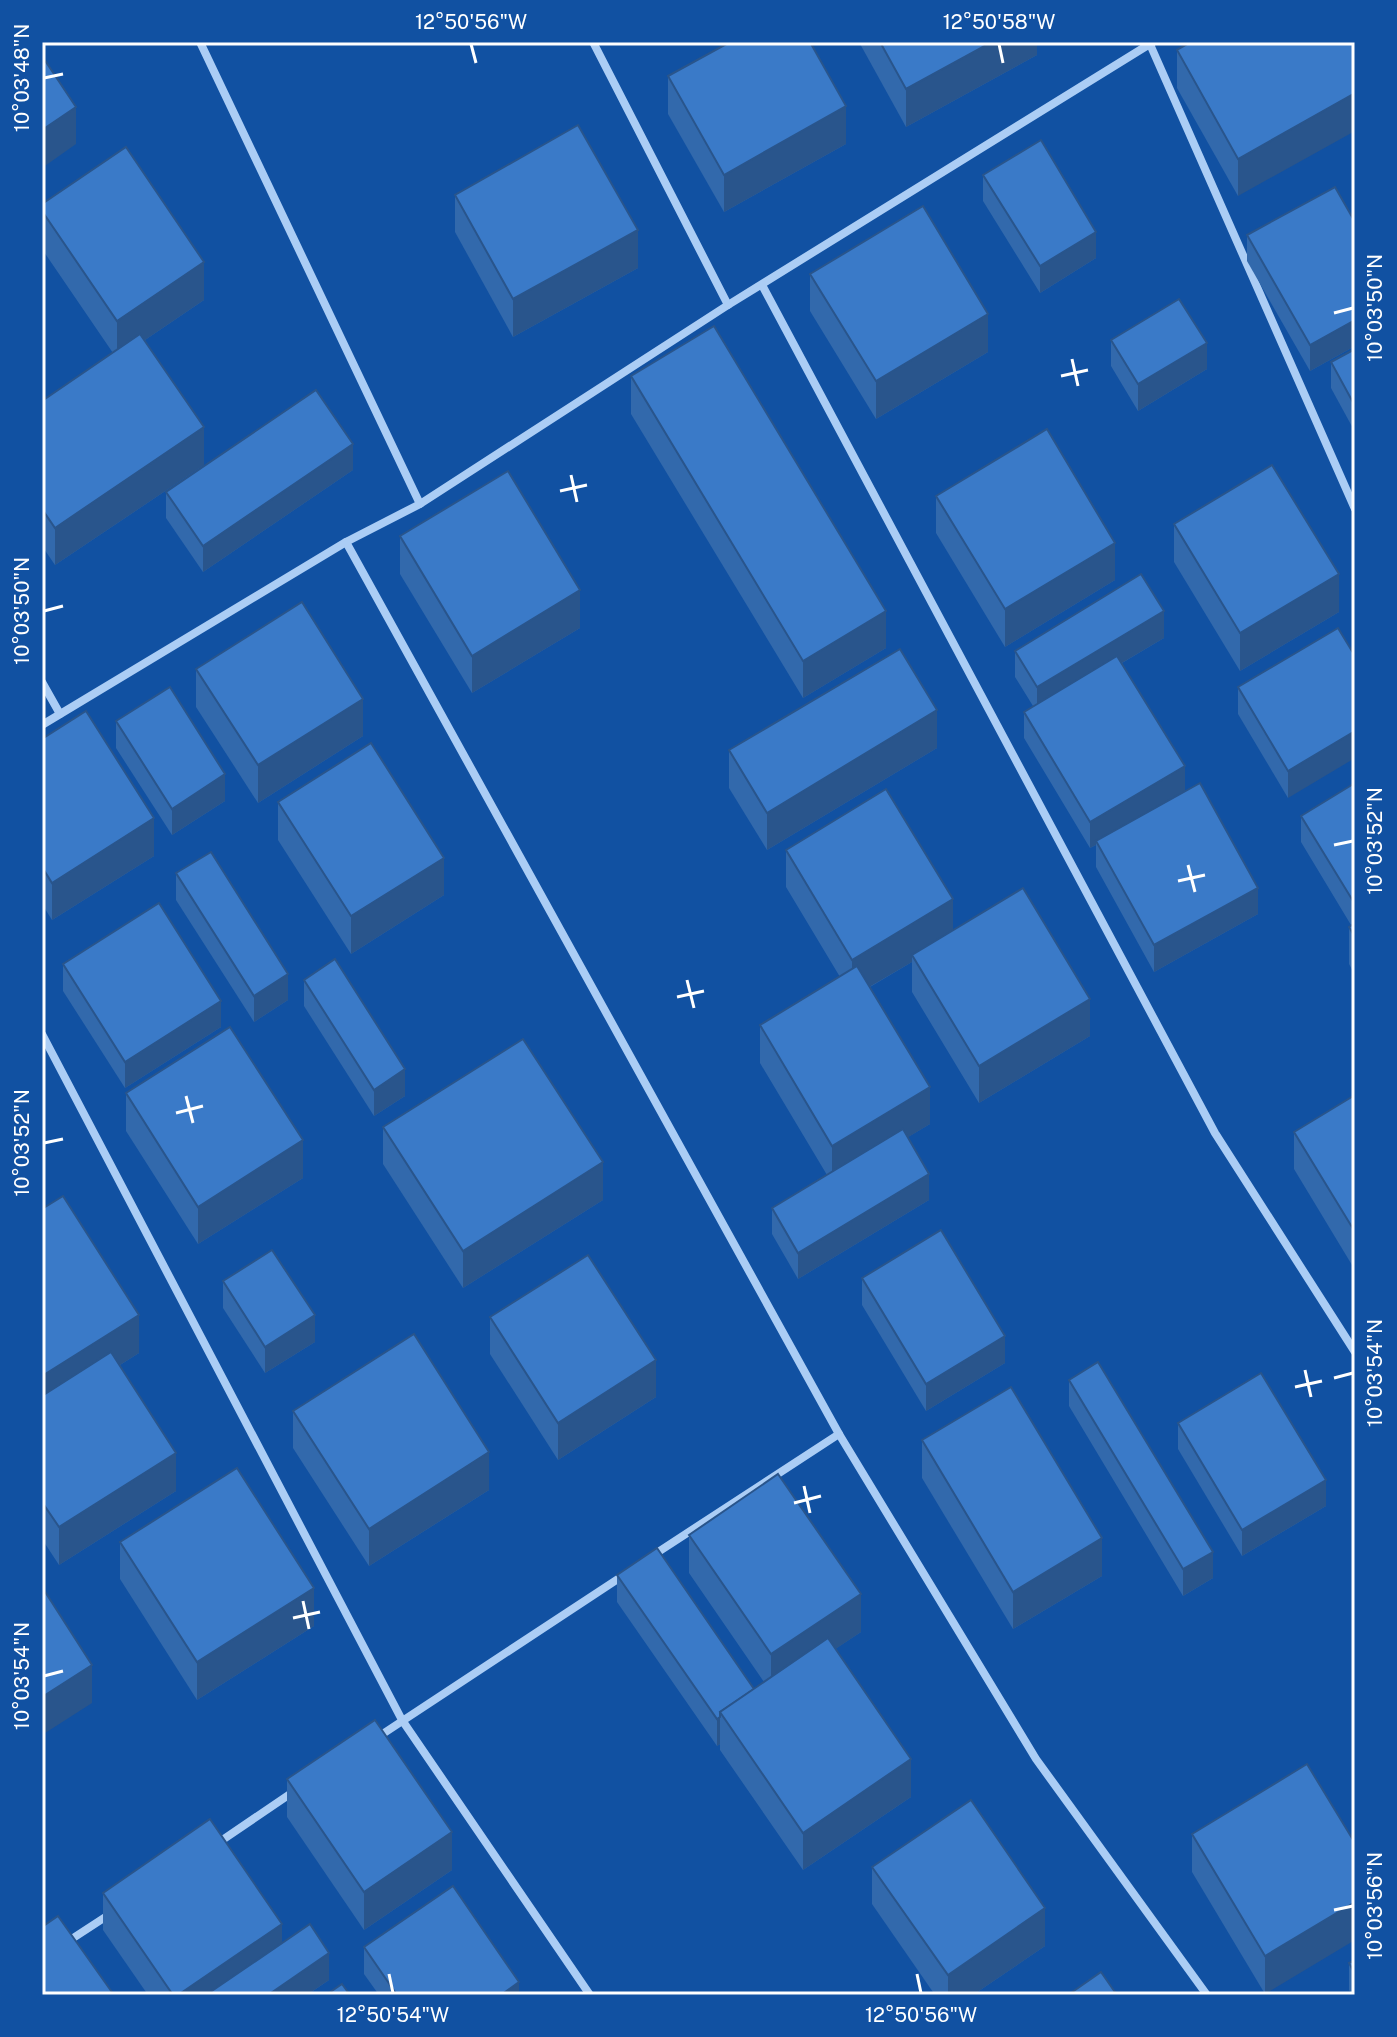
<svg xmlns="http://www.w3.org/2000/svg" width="1397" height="2037" font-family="'Public Sans',sans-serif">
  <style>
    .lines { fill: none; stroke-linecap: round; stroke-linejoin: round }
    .minor { stroke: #abcdf5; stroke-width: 8 }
    .wall { fill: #3269ac }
    .shaded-wall { fill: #29558c }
    .building { fill: #3a7ac8; stroke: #29558c; stroke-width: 2 }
    .ticks { fill: none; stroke: #fff; stroke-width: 3 }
    .neatline { fill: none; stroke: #fff; stroke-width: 3 }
    .ticks-label { font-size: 20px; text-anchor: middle; fill: #fff }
  </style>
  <rect width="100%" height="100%" fill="#1151a2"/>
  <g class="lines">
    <g class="minor">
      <path d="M200,42L420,504"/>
      <path d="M593,42L728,305"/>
      <path d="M1149,42L1355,509"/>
      <path d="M762,285L1215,1133L1355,1352"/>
      <path d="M346,542L839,1434L1036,1759L1207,1995"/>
      <path d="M42,682L60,714"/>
      <path d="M42,725L346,542L420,504L728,305L1153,42"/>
      <path d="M42,1034L402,1720L590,1995"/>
      <path d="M652,1556L839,1434"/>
      <path d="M375,1739L624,1575"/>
      <path d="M215,1845L293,1792"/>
      <path d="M64,1944L110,1914"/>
    </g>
  </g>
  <g class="wall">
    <path d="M859,42H1037V55L906,127Z"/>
    <path d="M1355,42L1238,196L1177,88V50Z"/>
    <path d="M668,76L846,144L724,212L668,114Z"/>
    <path d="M983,175L1096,258L1040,293L983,201Z"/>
    <path d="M455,195L638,268L513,337L455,232Z"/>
    <path d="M42,204L204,300L145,340L204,465L55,565L42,546V401L113,353L42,249Z"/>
    <path d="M1355,222V346L1310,371L1247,261V235Z"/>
    <path d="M810,274L988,352L876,419L810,311Z"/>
    <path d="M1111,340L1207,369L1138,411L1111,366Z"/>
    <path d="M1355,349V432L1331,388V362Z"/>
    <path d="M631,376L886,648L803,698L631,414Z"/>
    <path d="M353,470L203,572L166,518V492Z"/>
    <path d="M936,496L1115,580L1005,647L936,533Z"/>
    <path d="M1174,524L1339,612L1240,671L1174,562Z"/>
    <path d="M400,536L580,628L472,693L400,574Z"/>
    <path d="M1338,628L1288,798L1238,714V687Z"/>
    <path d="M1164,638L1122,663L1185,792L1258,914L1154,972L1096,867V845L1090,848L1024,738V712L1033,706L1015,677V651Z"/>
    <path d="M196,669L363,736L258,803L196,707Z"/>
    <path d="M116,721L225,801L172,835L116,748Z"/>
    <path d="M42,739L154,856L52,920L42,904Z"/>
    <path d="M937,748L767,850L729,788V750Z"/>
    <path d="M1355,783V975L1349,964V927L1351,925L1301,842V816Z"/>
    <path d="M278,802L444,895L351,954L278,840Z"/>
    <path d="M786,850L953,930L1090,1036L979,1103L912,992V962L870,987L930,1124L908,1137L929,1200L798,1279L772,1234V1208L827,1175L760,1063V1025L840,977L786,887Z"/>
    <path d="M176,873L288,1000L254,1022L176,900Z"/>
    <path d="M63,964L221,1027L125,1088L63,991Z"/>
    <path d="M304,980L405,1096L374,1116L304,1006Z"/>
    <path d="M126,1093L303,1178L198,1244L126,1131Z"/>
    <path d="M1355,1095V1270L1294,1169V1132Z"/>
    <path d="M383,1127L603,1200L463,1288L383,1164Z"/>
    <path d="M42,1209L139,1353L120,1365L176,1491L59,1565L42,1539Z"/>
    <path d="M862,1278L1005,1363L926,1411L862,1305Z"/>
    <path d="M223,1281L315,1342L265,1373L223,1308Z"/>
    <path d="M490,1317L656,1397L558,1460L490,1354Z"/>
    <path d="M1069,1380L1213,1578L1183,1596L1069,1406Z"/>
    <path d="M293,1411L489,1490L369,1566L293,1448Z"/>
    <path d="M1178,1423L1326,1506L1242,1556L1178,1449Z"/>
    <path d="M922,1440L1102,1576L1013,1629L922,1478Z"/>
    <path d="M689,1535L861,1632L835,1649L911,1797L803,1870L720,1750V1744L717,1746L617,1602V1575L754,1689L764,1682L689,1573Z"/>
    <path d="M120,1542L314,1626L197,1700L120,1579Z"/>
    <path d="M287,1779L452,1870L364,1930L287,1817Z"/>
    <path d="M1192,1834L1355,1843L1265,1994L1192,1872Z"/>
    <path d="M872,1867L1045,1946L973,1995H935L872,1904Z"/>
    <path d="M103,1893L282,1943L329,1980L307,1995H148L103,1930Z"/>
    <path d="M364,1947L519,1995H379L364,1974Z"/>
    <path d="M1355,1960V1995H1352L1349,1990V1963Z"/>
  </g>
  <g class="shaded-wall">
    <path d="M992,42H1037V55L906,127V89Z"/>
    <path d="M1355,93V131L1238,196V159Z"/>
    <path d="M846,106V144L724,212V175Z"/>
    <path d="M76,107V144L42,168V130Z"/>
    <path d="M638,230V268L513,337V299Z"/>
    <path d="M1096,232V258L1040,293V266Z"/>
    <path d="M204,262V300L117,359V321Z"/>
    <path d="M988,314V352L876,419V381Z"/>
    <path d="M1355,320V346L1310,371V345Z"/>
    <path d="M1207,343V369L1138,411V384Z"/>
    <path d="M204,427V465L55,565V528Z"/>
    <path d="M353,444V470L203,572V546Z"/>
    <path d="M1115,543V580L1005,647V609Z"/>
    <path d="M1339,574V612L1240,671V633Z"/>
    <path d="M580,590V628L472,693V656Z"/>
    <path d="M886,611V648L803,698V661Z"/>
    <path d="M1164,611V638L1037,713V687Z"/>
    <path d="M363,699V736L258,803V765Z"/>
    <path d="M937,710V748L767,850V813Z"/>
    <path d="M1355,731V758L1288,798V771Z"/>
    <path d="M1185,766V792L1096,841V845L1090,848V822Z"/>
    <path d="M225,774V801L172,835V809Z"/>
    <path d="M154,818V856L52,920V883Z"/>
    <path d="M444,858V895L351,954V916Z"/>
    <path d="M1258,888V914L1154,972V945Z"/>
    <path d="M953,899V937L912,955V962L852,997V960Z"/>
    <path d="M1355,900V926L1353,928V901Z"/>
    <path d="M288,974V1000L254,1022V996Z"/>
    <path d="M1090,999V1036L979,1103V1066Z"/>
    <path d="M221,1001V1027L125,1088V1062Z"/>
    <path d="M405,1069V1096L374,1116V1090Z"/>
    <path d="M930,1087V1124L832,1183V1146Z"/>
    <path d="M303,1140V1178L198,1244V1207Z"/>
    <path d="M603,1162V1200L463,1288V1251Z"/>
    <path d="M929,1174V1200L798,1279V1253Z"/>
    <path d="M139,1315V1353L42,1414V1376Z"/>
    <path d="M315,1315V1342L265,1373V1347Z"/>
    <path d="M1005,1336V1363L926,1411V1384Z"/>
    <path d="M656,1360V1397L558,1460V1423Z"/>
    <path d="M489,1452V1490L369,1566V1529Z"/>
    <path d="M176,1453V1491L59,1565V1527Z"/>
    <path d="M1326,1480V1506L1242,1556V1530Z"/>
    <path d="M1102,1538V1576L1013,1629V1592Z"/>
    <path d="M1213,1552V1578L1183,1596V1569Z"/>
    <path d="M314,1588V1626L197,1700V1662Z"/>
    <path d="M861,1594V1632L771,1692V1654Z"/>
    <path d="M92,1665V1703L42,1735V1697Z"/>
    <path d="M720,1717V1744L717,1746V1719Z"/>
    <path d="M911,1759V1797L803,1870V1833Z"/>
    <path d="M452,1832V1870L364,1930V1892Z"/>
    <path d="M1355,1902V1940L1265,1994V1956Z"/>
    <path d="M1045,1908V1946L973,1995H948V1975Z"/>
    <path d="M282,1924V1962L233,1995H178Z"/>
    <path d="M329,1953V1980L307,1995H268Z"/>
    <path d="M519,1982V1995H501Z"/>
  </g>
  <g class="building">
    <path d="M730,42H810L846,106L724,175L668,76Z"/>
    <path d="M880,42H992L906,89Z"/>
    <path d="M1191,42H1355V93L1238,159L1177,50Z"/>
    <path d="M42,56L76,107L42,130Z"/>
    <path d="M578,125L638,230L513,299L455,195Z"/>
    <path d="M1041,140L1096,232L1040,266L983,175Z"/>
    <path d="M126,147L204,262L117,321L42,211V204Z"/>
    <path d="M1335,187L1355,222V320L1310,345L1247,235Z"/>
    <path d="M923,206L988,314L876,381L810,274Z"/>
    <path d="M1179,299L1207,343L1138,384L1111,340Z"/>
    <path d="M714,326L886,611L803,661L631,376Z"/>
    <path d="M140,334L204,427L55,528L42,509V401Z"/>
    <path d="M1355,349V406L1331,362Z"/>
    <path d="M316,390L353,444L203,546L166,492Z"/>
    <path d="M1047,429L1115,543L1005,609L936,496Z"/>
    <path d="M1272,465L1339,574L1240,633L1174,524Z"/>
    <path d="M508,471L580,590L472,656L400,536Z"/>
    <path d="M1141,574L1164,611L1037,687L1015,651Z"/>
    <path d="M302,602L363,699L258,765L196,669Z"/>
    <path d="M1338,628L1355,656V731L1288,771L1238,687Z"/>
    <path d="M900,649L937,710L767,813L729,750Z"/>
    <path d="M1117,656L1185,766L1090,822L1024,712Z"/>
    <path d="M170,687L225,774L172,809L116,721Z"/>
    <path d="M86,711L154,818L52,883L42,867V739Z"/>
    <path d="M371,743L444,858L351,916L278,802Z"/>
    <path d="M1200,783L1258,888L1154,945L1096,841Z"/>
    <path d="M1355,783V900L1353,901L1301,816Z"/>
    <path d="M886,789L953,899L852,960L786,850Z"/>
    <path d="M211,852L288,974L254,996L176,873Z"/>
    <path d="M1023,888L1090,999L979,1066L912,955Z"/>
    <path d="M159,903L221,1001L125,1062L63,964Z"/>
    <path d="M1355,923V937L1349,927Z"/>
    <path d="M335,959L405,1069L374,1090L304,980Z"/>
    <path d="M857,966L930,1087L832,1146L760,1025Z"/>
    <path d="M230,1027L303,1140L198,1207L126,1093Z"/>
    <path d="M523,1039L603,1162L463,1251L383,1127Z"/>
    <path d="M1355,1095V1232L1294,1132Z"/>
    <path d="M903,1129L929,1174L798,1253L772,1208Z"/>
    <path d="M63,1196L139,1315L42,1376V1209Z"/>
    <path d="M941,1230L1005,1336L926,1384L862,1278Z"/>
    <path d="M272,1250L315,1315L265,1347L223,1281Z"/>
    <path d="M588,1255L656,1360L558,1423L490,1317Z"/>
    <path d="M414,1334L489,1452L369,1529L293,1411Z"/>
    <path d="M111,1352L176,1453L59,1527L42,1502V1396Z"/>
    <path d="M1098,1362L1213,1552L1183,1569L1069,1380Z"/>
    <path d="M1261,1373L1326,1480L1242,1530L1178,1423Z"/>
    <path d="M1011,1387L1102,1538L1013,1592L922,1440Z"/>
    <path d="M237,1468L314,1588L197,1662L120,1542Z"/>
    <path d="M778,1474L861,1594L771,1654L689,1535Z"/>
    <path d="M657,1548L754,1689L720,1712V1717L717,1719L617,1575Z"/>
    <path d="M42,1587L92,1665L42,1697Z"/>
    <path d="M828,1638L911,1759L803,1833L720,1712Z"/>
    <path d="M375,1720L452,1832L364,1892L287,1779Z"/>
    <path d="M1307,1764L1355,1843V1902L1265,1956L1192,1834Z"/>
    <path d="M971,1800L1045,1908L948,1975L872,1867Z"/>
    <path d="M210,1819L282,1924L178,1995H173L103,1893Z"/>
    <path d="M453,1886L519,1982L501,1995H397L364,1947Z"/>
    <path d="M58,1916L114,1995H42V1927Z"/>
    <path d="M310,1924L329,1953L268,1995H206Z"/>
    <path d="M1355,1960V1974L1349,1963Z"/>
    <path d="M1101,1972L1117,1995H1068Z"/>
    <path d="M342,1984L350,1995H326Z"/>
  </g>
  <path class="ticks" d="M471,44L476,63M999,44L1003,63M44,78L63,74M1334,313L1353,308M1072,359L1078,386M1061,376L1088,370M571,475L577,502M560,491L587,485M44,611L63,606M1334,845L1353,841M1188,865L1195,892M1178,881L1205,875M687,980L694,1008M677,997L704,991M186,1096L193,1123M176,1113L203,1106M44,1143L63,1139M1305,1370L1311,1397M1334,1378L1353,1373M1295,1387L1322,1381M804,1486L810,1513M794,1503L821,1496M303,1601L309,1629M293,1618L320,1612M44,1676L63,1671M1334,1910L1353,1906M389,1974L393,1993M917,1974L921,1993"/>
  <rect width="1397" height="2037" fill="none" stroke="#1151a2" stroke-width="88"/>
  <rect x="44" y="44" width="1309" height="1949" class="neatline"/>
  <g class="ticks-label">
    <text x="471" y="29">12°50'56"W</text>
    <text x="999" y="29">12°50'58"W</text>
    <text transform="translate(22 78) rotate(-90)" y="7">10°03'48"N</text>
    <text transform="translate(1375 308) rotate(-90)" y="7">10°03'50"N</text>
    <text transform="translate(22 611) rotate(-90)" y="7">10°03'50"N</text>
    <text transform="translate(1375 841) rotate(-90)" y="7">10°03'52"N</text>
    <text transform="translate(22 1143) rotate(-90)" y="7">10°03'52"N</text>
    <text transform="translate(1375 1373) rotate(-90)" y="7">10°03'54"N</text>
    <text transform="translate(22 1676) rotate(-90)" y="7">10°03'54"N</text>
    <text transform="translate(1375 1906) rotate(-90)" y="7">10°03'56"N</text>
    <text x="393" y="2022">12°50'54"W</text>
    <text x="921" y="2022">12°50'56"W</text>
  </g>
</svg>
